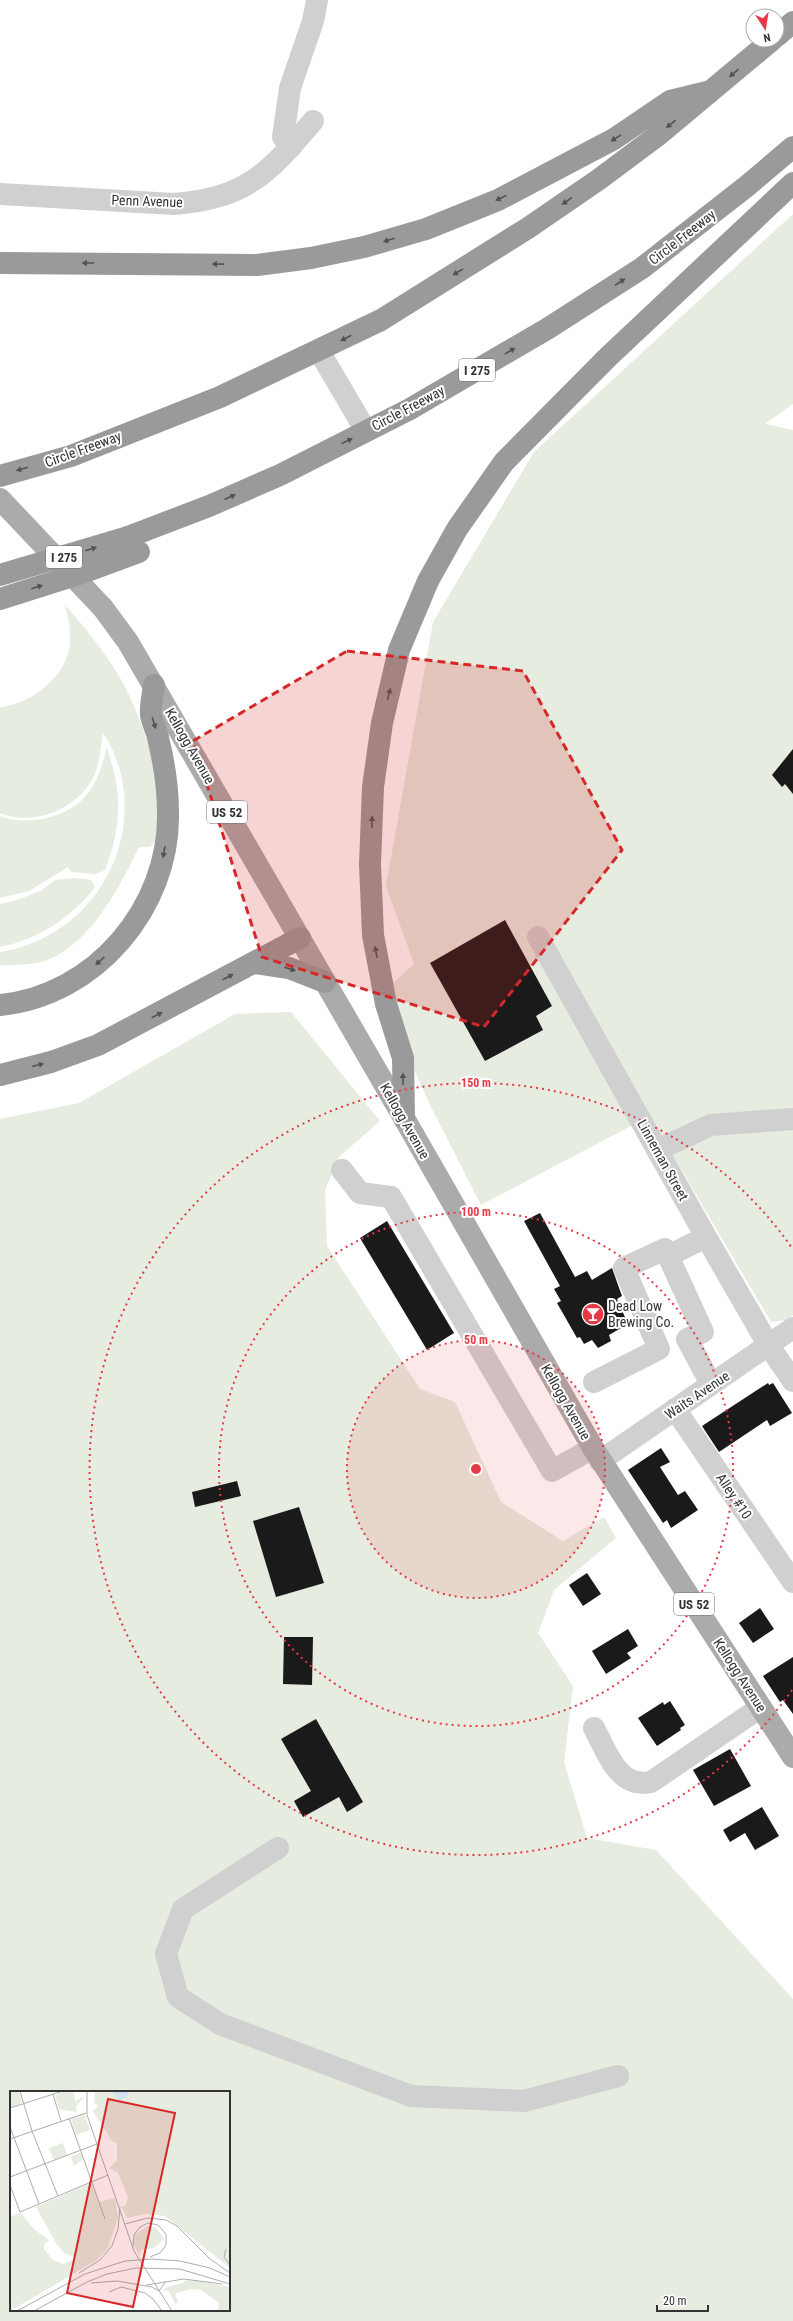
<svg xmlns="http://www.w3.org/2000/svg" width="793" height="2321" font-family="'Roboto Condensed',sans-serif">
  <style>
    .green { fill: #e6ecdf; fill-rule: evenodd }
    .building { fill: #1a1a1a }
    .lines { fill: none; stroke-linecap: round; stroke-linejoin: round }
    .minor { stroke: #d0d0d0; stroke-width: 22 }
    .major { stroke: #ababab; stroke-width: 22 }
    .highway { stroke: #9a9a9a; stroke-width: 22 }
    .highway-bridge { stroke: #9a9a9a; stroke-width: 22 }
    .oneway { fill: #525252 }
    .marked { fill: #d62828; fill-opacity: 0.2; stroke: #d62828; stroke-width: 3; stroke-dasharray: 8 5; stroke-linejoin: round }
    .ring { fill: none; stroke: #e63946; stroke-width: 2; stroke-dasharray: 2 4 }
    .labels { text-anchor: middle; stroke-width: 4; stroke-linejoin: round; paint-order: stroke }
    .shield { fill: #fff; stroke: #707070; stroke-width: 1 }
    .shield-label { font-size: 13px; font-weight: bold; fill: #333 }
    .street-label { font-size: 14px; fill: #333; stroke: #fff }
    .poi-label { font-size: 14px; fill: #333; stroke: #fff; text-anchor: start }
    .inset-road { fill: none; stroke: #adadad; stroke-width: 1 }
    .view { fill: #d62828; fill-opacity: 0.15; stroke: #d62828; stroke-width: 2 }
    .inset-edge { fill: none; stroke: #333; stroke-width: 2 }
    .centre { fill: #e63946; stroke: #fff; stroke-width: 2 }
    .ring-label { font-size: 12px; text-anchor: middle; font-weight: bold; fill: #e63946; stroke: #fff; stroke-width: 4; stroke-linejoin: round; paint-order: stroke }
  </style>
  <rect width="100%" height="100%" fill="#fff"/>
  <g class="green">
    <path d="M793,214V404L765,424L793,430V1315L786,1320L771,1322L651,1118L631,1126L481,1205L431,1107L409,1059L390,986L414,964L386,886L433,622L534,452Z"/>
    <path d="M64,604C85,627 103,650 119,676C138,707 182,820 150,847H139C120,887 86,953 37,963C25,965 12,965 0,965V952C77,940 131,871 124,793C122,773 115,750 103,733C100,748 100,764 93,778C76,810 33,827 0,813V707C32,704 70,675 70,640C71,628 68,615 64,604Z"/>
    <path d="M107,746C109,756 113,766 115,776C122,809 117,839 105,870L96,874L71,872L68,867L29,891L0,898V816C29,827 71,817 89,792C99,778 103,763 107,746Z"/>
    <path d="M76,878L91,880L95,887C71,918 39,939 0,947V904L20,899L42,890L55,880Z"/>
    <path d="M291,1012L380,1121L339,1157L325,1190L327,1246L420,1389L455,1402L501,1502L563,1541L604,1517L616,1538L554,1590L538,1633L573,1686L564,1762L587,1838L656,1850L793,1999V2321H0V1119L79,1103L235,1014ZM11,2092H229V2310H11Z"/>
  </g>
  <g class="building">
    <path d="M793,749V794L785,784L782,787L772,775Z"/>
    <path d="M505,920L552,1006L536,1016L543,1030L485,1061L430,963Z"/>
    <path d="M540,1213L575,1277L587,1271L592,1280L612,1268L622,1296L617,1299L628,1324L609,1335L611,1341L598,1348L592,1340L584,1344L580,1337L577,1338L557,1303L561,1301L554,1289L560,1286L524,1221Z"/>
    <path d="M387,1221L454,1333L427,1350L360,1238Z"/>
    <path d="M768,1383L769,1385L773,1383L792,1413L770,1426L767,1420L719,1452L702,1426Z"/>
    <path d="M661,1448L670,1462L660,1467L678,1495L685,1491L698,1510L671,1528L667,1520L663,1523L628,1470Z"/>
    <path d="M237,1481L241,1496L195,1507L192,1492Z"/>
    <path d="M299,1507L324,1583L276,1597L253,1521Z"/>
    <path d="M587,1573L601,1594L583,1606L569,1585Z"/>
    <path d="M760,1608L774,1629L753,1643L739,1623Z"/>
    <path d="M628,1629L638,1646L627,1653L631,1658L606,1674L592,1651Z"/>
    <path d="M284,1637H313L312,1685L283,1684Z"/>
    <path d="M793,1657V1714L783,1700L780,1702L763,1676Z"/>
    <path d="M670,1701L685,1725L680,1728L681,1730L657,1746L638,1718L663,1702L664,1705Z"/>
    <path d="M316,1719L363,1802L347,1812L339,1797L303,1817L294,1801L311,1791L281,1739Z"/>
    <path d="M730,1749L751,1786L714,1806L693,1770Z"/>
    <path d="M762,1807L779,1836L755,1850L745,1833L730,1842L723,1830Z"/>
  </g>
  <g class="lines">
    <g class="minor">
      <path d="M291,147L283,137L290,88L313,21L317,0"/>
      <path d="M0,194L174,204C246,198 268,174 313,121"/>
      <path d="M319,351L366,431"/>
      <path d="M538,937L706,1237L769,1346L793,1381"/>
      <path d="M657,1150L711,1125L793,1119"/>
      <path d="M342,1170L360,1193L391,1197L552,1471L593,1448"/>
      <path d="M668,1256L706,1237"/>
      <path d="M594,1382L659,1349L624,1268L665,1249L703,1332L687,1339L711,1384"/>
      <path d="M675,1409L793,1582"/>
      <path d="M600,1461L793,1328"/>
      <path d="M594,1728C607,1752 618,1789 651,1782L761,1707"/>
      <path d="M278,1848L183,1909L166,1954L178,1997L220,2024L411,2096L524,2101L618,2076"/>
    </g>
    <path class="major" d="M0,499L103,608L128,642L404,1118L593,1448L793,1757"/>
    <g class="highway">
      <path d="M777,36L793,22"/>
      <path d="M0,263L257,265L311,258L364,247L426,229L498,200L614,139L670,101L707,92"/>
      <path d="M0,476L71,456L220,397L381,320L528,228L598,180L657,136L772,40"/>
      <path d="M128,537L209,506L280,475L410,409L547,329L642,268L747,186L793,147"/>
      <path d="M254,963L289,968L325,982"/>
      <path d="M0,1005C95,996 170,907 168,813C168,789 164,762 158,738C157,731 152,723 151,715C150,706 153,694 154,685"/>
      <path d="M0,1075L51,1062L98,1045L300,938"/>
      <path d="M404,1118L403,1058L386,1004L373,935L370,864L373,787L382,723L399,650L428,581L457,529L504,462L608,357L793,183"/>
    </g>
    <g class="highway-bridge">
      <path d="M0,575L128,537"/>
      <path d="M0,599L82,573L139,552"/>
    </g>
  </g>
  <defs><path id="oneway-solid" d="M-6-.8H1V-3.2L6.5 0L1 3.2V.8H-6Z"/></defs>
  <g class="oneway">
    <use href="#oneway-solid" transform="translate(734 73) rotate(140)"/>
    <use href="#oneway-solid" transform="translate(671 124) rotate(141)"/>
    <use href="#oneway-solid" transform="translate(616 138) rotate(148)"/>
    <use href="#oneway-solid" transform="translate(501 198) rotate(154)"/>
    <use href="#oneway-solid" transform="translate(567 201) rotate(145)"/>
    <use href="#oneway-solid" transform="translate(389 240) rotate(163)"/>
    <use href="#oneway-solid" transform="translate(88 263) rotate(-180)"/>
    <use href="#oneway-solid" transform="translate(218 264) rotate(-179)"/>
    <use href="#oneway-solid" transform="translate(458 272) rotate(149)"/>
    <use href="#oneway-solid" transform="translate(620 282) rotate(-33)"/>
    <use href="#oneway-solid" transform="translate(346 338) rotate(153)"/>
    <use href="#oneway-solid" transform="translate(510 351) rotate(-30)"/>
    <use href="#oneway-solid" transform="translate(347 441) rotate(-26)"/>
    <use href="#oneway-solid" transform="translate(22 469) rotate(164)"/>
    <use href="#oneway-solid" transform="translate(230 497) rotate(-24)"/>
    <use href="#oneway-solid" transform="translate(91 549) rotate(-18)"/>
    <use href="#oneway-solid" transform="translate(37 587) rotate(-17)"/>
    <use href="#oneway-solid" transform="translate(389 694) rotate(-76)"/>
    <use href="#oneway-solid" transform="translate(154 723) rotate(73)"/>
    <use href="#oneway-solid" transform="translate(372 822) rotate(-88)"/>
    <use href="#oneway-solid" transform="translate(164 852) rotate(100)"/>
    <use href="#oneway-solid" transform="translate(376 952) rotate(-101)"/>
    <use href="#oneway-solid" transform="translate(100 961) rotate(138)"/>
    <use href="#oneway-solid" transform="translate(290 969) rotate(18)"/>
    <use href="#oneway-solid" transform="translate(228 977) rotate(-28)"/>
    <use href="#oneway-solid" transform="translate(157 1015) rotate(-28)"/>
    <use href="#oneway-solid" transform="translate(38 1065) rotate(-14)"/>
    <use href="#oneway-solid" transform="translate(403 1079) rotate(-91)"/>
  </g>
  <path class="marked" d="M347,651L523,671L622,850L484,1027L262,957L193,741Z"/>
  <circle cx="476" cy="1469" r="129" fill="#e63946" fill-opacity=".12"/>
  <g class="ring">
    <circle cx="476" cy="1469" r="129"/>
    <circle cx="476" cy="1469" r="257"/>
    <path d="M792 1690A386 386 0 1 1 792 1248"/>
  </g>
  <defs>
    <g id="bar-disc" transform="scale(1.15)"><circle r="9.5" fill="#e63946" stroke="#fff"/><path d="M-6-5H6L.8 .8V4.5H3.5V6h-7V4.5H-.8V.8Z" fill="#fff"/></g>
  </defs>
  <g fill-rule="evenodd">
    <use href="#bar-disc" x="593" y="1314"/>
  </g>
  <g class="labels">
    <g class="shield">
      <rect x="459" y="359" width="36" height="22" rx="3"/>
      <rect x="46" y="546" width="36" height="22" rx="3"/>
      <rect x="207" y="801" width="40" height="22" rx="3"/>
      <rect x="674" y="1593" width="40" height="22" rx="3"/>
    </g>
    <g class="shield-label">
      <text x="477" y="375">I 275</text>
      <text x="64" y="562">I 275</text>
      <text x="227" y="817">US 52</text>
      <text x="694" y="1609">US 52</text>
    </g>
    <g class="street-label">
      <text transform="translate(147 201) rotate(2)" y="5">Penn Avenue</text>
      <text transform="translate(682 237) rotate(-38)" y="5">Circle Freeway</text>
      <text transform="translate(408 408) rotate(-28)" y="5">Circle Freeway</text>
      <text transform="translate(83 449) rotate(-20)" y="5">Circle Freeway</text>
      <text transform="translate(190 746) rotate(60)" y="5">Kellogg Avenue</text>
      <text transform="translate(405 1121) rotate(60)" y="5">Kellogg Avenue</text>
      <text transform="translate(663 1160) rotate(61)" y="5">Linneman Street</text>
      <text transform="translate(697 1395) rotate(-34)" y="5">Waits Avenue</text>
      <text transform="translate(566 1402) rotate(60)" y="5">Kellogg Avenue</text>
      <text transform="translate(734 1496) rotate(56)" y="5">Alley #10</text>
      <text transform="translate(740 1675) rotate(57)" y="5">Kellogg Avenue</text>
    </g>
    <g class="poi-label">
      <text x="608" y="1311">Dead Low<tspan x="608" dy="16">Brewing Co.</tspan></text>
    </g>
  </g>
  <g transform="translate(10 2091)">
    <rect width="220" height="220" fill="#fff"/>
    <path d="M0,0H9L12,12L0,17ZM55,0H64L65,10L75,5L66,16L67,21L49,18L45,4ZM85,0H220V177L155,125L136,123L117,127L112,116L116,114L118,106L108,82L99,77L107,70V52L102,50L83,20L88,15L84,12ZM74,23L80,39L66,44L61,28ZM53,52L57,64L44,69L39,57ZM70,62L73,68L64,75L61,65ZM81,92L89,111L105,107L108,127L98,157L87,169L0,220V126L10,122L25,139L39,149L34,154V158L43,169L54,173L67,167L54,162L46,152L26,116ZM137,135L147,137L154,148L144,157L131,159L129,165L124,153L125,144ZM177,188L220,196V220H208L209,212L191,199L179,198L165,203L168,211L165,213L159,200L153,199L157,196L173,192Z" fill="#e6ecdf"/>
    <path d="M102,0H119L116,6L109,9Z" fill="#cfe2ee"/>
    <path class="inset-road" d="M10,0L22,40L48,105M77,0V24L124,160L162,220M43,3L51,30M0,17L53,0M59,27L95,128M0,36L29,113M0,48L76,22M0,86L87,53M0,94L10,121L98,84M115,133L138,127L156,129L167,135L200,168L220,182M123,156L124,144L130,136L138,132L148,134L156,143V154L150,162L140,166M216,158L214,166L220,174M69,182L90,169L102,155L108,138L110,116M81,192L107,190L142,196L149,200L156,190M136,194L174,188L212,193M99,201L111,196L135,202L143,208L152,220M7,220L75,183L115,170L141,168L170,170L200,177L220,186M24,220L77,191L97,183L126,177L170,178L220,193"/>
    <path class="view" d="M98,8L165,22L123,216L57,202Z"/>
    <rect width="220" height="220" class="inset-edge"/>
  </g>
  <circle cx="476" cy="1469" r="6" class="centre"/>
  <g class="ring-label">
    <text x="476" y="1087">150 m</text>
    <text x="476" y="1216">100 m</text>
    <text x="476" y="1344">50 m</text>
  </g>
  <g transform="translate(765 28) rotate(168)"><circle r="19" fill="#ffffff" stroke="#adadad"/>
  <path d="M0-3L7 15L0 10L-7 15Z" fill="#e63946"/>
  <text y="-6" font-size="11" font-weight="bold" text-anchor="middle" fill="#333333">N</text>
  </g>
  <path d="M657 2305v6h51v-6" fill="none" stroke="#333333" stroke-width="2"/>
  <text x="663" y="2305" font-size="12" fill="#333333" stroke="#ffffff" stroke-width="3" paint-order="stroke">20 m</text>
</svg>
